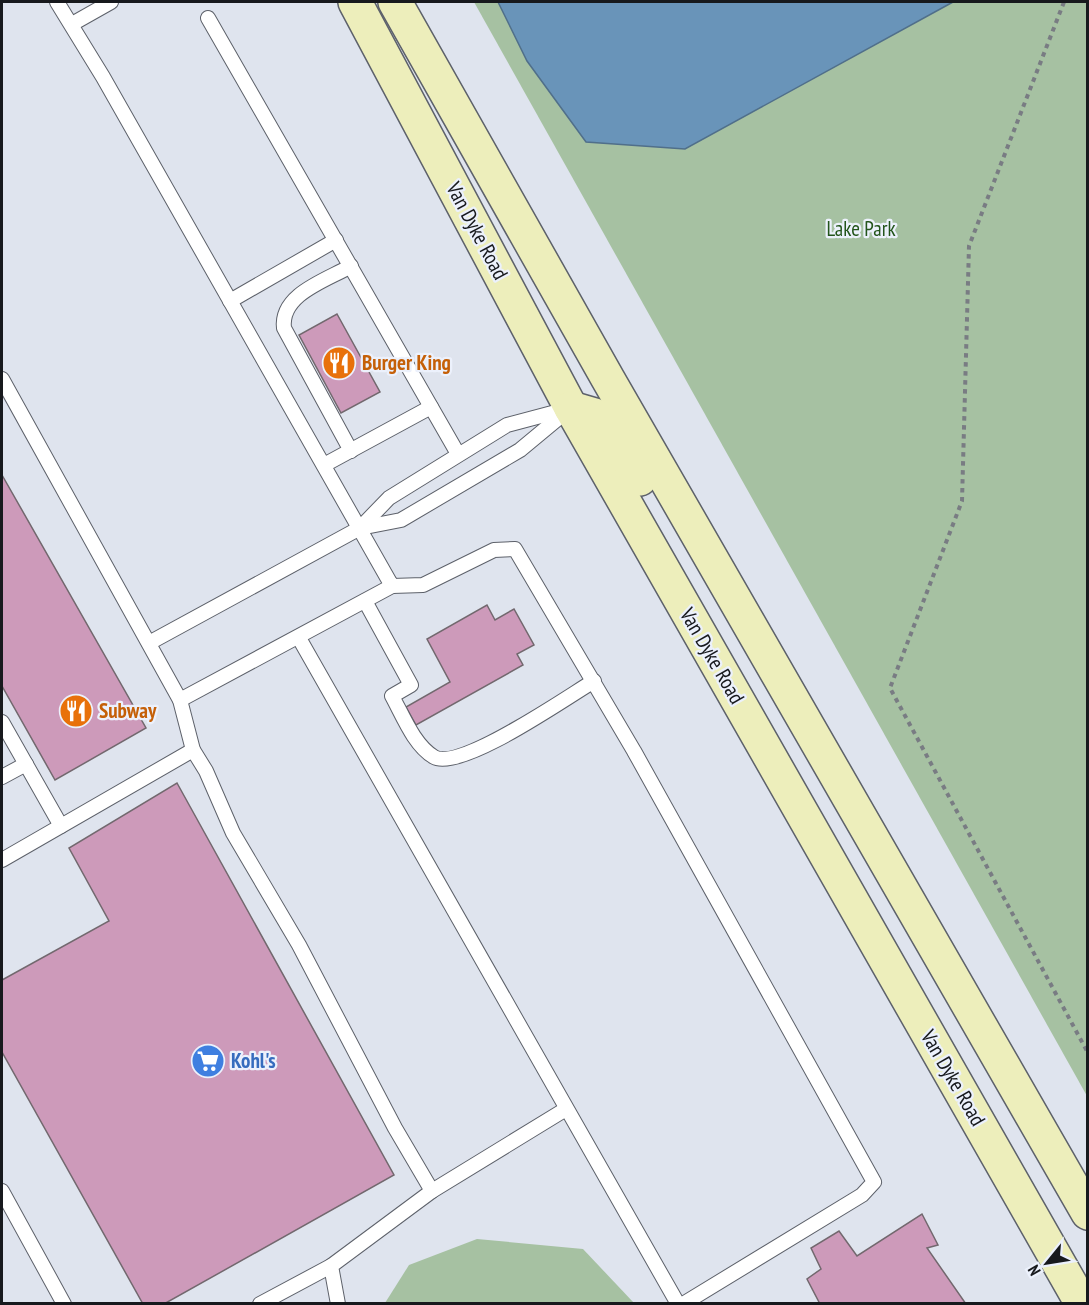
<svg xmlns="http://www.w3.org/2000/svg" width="1089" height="1305" font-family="'PT Sans Narrow',sans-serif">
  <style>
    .green { fill: #a6c1a2 }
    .water { fill: #6994b9; stroke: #506f8a; stroke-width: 1.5 }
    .building { fill: #cd9aba; stroke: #72686e; stroke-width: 1.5 }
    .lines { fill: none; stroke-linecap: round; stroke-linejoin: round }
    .lane-casing { stroke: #5d616a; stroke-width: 16 }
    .secondary-casing { stroke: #5d616a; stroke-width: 36 }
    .path { stroke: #797c83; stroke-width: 4; stroke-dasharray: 4.5 4.5; stroke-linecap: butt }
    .lane { stroke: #fff; stroke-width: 14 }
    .secondary { stroke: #edeebb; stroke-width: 33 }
    .labels { text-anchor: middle; stroke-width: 4.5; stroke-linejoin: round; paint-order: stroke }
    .park-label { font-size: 21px; fill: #23551b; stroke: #ecf1fc }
    .street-label { font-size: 21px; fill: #17191d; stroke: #ecf1fc }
    .food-label { font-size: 21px; font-weight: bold; fill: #c56008; stroke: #ecf1fc; text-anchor: start }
    .shop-label { font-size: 21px; font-weight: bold; fill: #366cbe; stroke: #ecf1fc; text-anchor: start }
  </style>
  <rect width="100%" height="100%" fill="#dfe4ee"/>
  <g class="green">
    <path d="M474,2H1087V1096Z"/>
    <path d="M477,1239L583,1249L634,1303H385L409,1265Z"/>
  </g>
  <path class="water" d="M498,2H953L685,149L586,142L527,61Z"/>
  <g class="building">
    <path d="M337,314L380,392L341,413L299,335Z"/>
    <path d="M2,475L146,728L55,780L2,686Z"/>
    <path d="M487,605L495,620L514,609L534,645L517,654L523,665L416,725L406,707L450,682L427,639Z"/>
    <path d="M177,783L394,1175L164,1304H143L2,1052V980L109,921L69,848Z"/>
    <path d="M922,1214L938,1245L927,1248L966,1304H820L807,1279L821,1269L811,1248L839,1231L857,1256Z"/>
  </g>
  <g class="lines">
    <g class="lane-casing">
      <g id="lane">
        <path d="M57,2L103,77L392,586L423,585L494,550L515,549L634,751L874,1182L862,1195L683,1304"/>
        <path d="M208,18L458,454"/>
        <path d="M72,24L111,2"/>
        <path d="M351,266C327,280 280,294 284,328L351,451"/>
        <path d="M230,301L336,240"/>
        <path d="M2,379L180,700L193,750L206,771L233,833L299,945L395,1128L432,1191L331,1266L338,1304"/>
        <path d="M324,465L431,407"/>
        <path d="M360,528L401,520L520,450L567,411"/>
        <path d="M365,601L411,685L392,696C403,716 414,745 434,757C460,772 567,697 594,681"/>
        <path d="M299,638L678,1304"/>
        <path d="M149,643L360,528L389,498L507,425L571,408"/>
        <path d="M180,700L392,586"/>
        <path d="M2,722L61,826"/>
        <path d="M2,777L26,764"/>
        <path d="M2,860L193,750"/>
        <path d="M2,1191L64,1304"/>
        <path d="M432,1191L566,1109"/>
        <path d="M260,1304L331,1266"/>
      </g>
    </g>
    <g class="secondary-casing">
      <g id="secondary">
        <path d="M355,2L571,408L1082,1304"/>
        <path d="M395,2L608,379L1088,1213"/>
        <path d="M571,408L595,415L608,427L640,479"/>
      </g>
    </g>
    <path class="path" d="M1064,2L969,246L962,501L890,688L1088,1053"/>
    <use href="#lane" class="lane"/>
    <use href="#secondary" class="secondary"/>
  </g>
  <defs>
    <g id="restaurant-disc" transform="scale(1.725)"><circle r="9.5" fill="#e8710a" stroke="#ecf1fc"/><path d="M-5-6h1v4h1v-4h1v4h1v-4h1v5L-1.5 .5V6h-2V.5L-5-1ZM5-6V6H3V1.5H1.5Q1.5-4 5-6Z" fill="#fff"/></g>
    <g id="supermarket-disc" transform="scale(1.725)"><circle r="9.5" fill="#3f7fe0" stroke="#ecf1fc"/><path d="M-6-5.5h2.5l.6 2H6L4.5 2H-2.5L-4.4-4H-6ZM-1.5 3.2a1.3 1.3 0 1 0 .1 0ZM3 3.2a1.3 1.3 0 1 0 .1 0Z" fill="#fff"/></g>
  </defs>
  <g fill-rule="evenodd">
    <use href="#restaurant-disc" x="339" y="363"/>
    <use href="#restaurant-disc" x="76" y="711"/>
    <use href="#supermarket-disc" x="208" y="1061"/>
  </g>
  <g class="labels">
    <g class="park-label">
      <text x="861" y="236">Lake Park</text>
    </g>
    <g class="street-label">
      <text transform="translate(477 231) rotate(62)" y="7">Van Dyke Road</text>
      <text transform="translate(712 656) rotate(60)" y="7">Van Dyke Road</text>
      <text transform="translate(953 1078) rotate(60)" y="7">Van Dyke Road</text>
    </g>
    <g class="food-label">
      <text x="362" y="370">Burger King</text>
      <text x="99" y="718">Subway</text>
    </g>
    <g class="shop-label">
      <text x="231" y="1068">Kohl's</text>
    </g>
  </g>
  <rect width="1089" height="1305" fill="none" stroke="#17191d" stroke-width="6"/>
  <g transform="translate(1047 1263) rotate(240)" stroke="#ecf1fc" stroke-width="4.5" paint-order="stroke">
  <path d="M0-4.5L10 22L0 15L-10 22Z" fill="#17191d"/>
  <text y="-9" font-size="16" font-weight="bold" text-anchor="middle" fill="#17191d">N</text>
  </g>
</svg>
